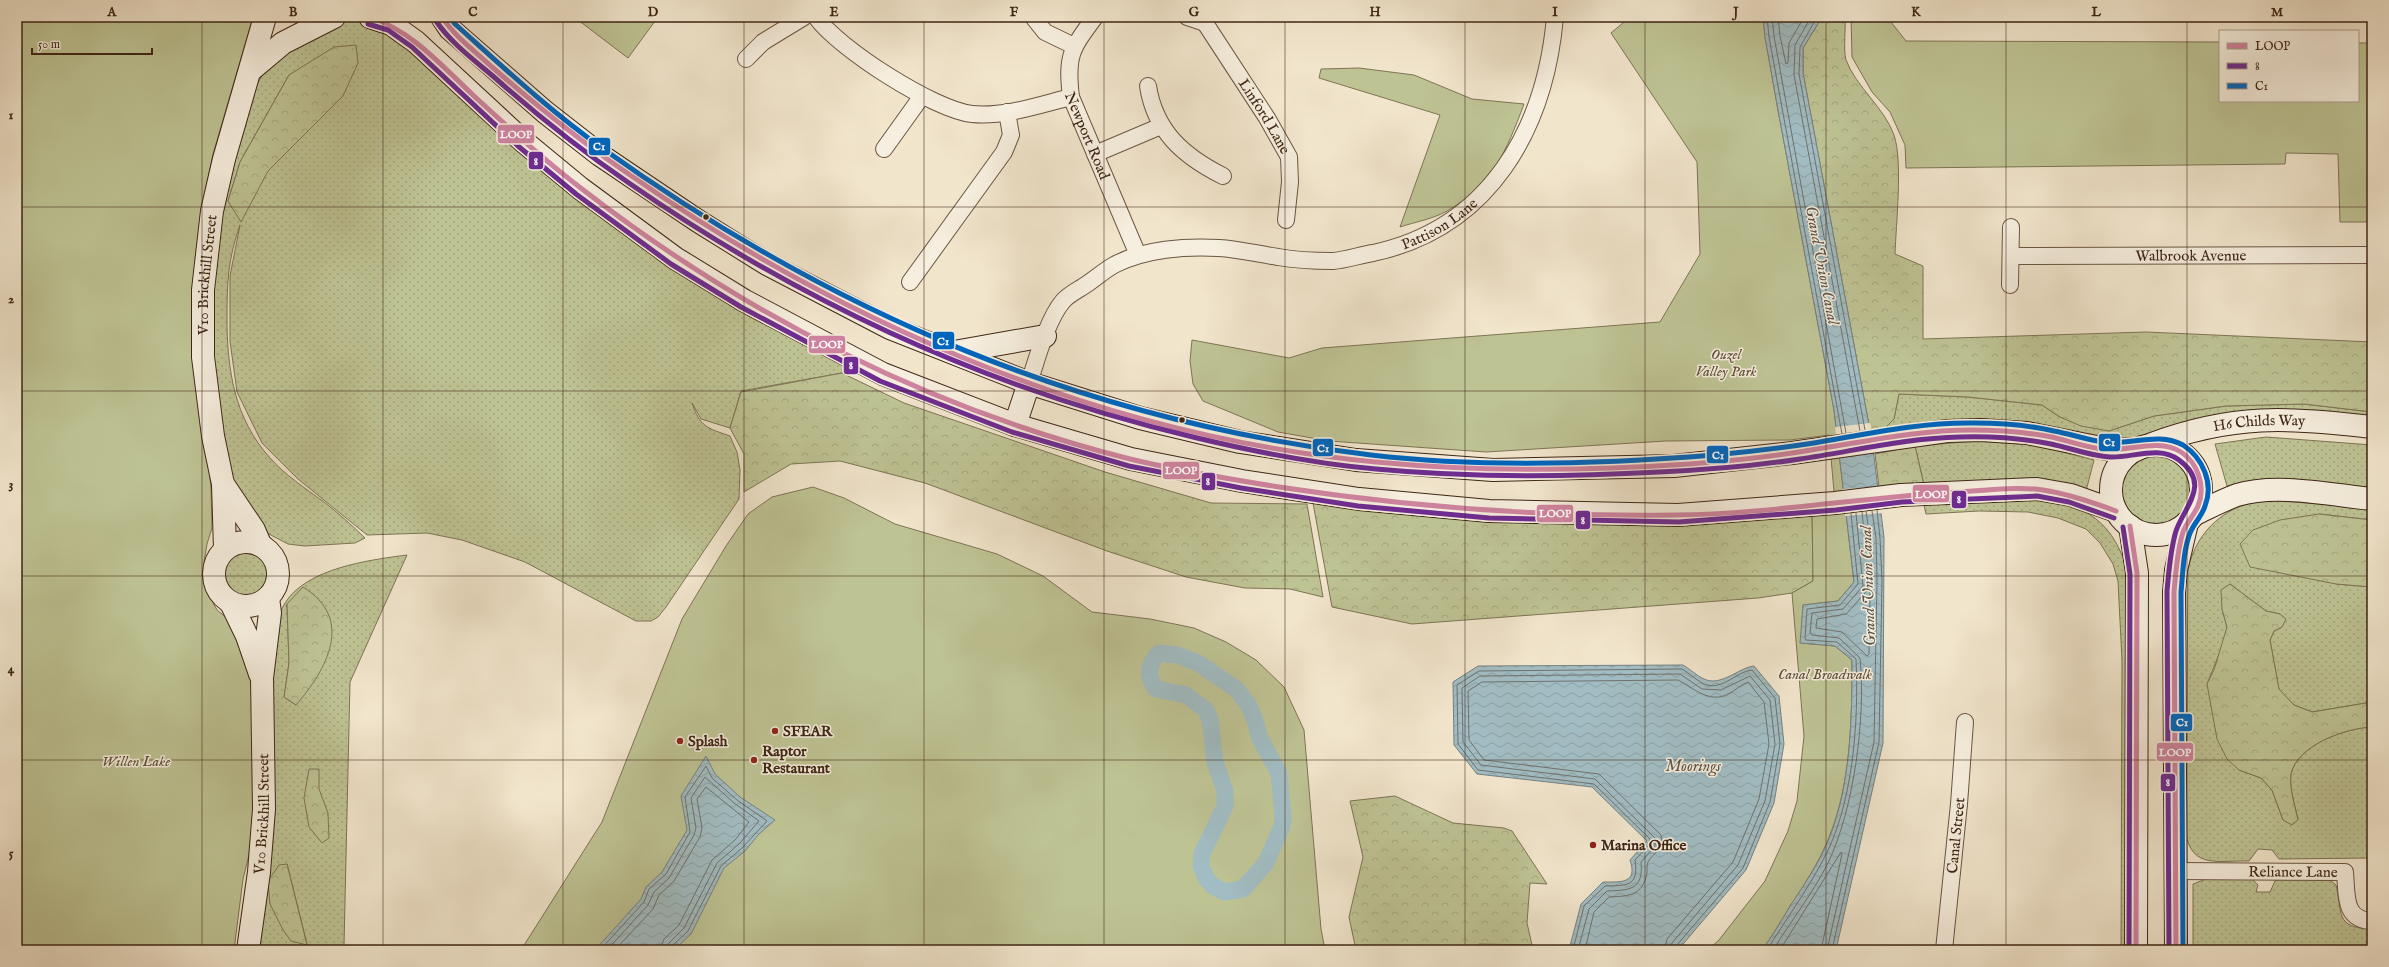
<svg xmlns="http://www.w3.org/2000/svg" width="2389" height="967" font-family="'IM FELL English',serif">
  <style>
    .grass { fill: url(#grass-dots); stroke: #7e7454; fill-rule: evenodd }
    .forest { fill: url(#forest-crowns); stroke: #7e7454 }
    .park { fill: #bec394; stroke: #7e7454 }
    .water { fill: url(#water-waves); stroke: #79807d }
    .pier { fill: #f1e5cc }
    .lines { fill: none; stroke-linecap: round; stroke-linejoin: round }
    .shore { stroke: #70716c; stroke-width: 1 }
    .canal { stroke: #a1bcc2; stroke-width: 17 }
    .street-casing { stroke: #6b5643; stroke-width: 18 }
    .secondary-casing { stroke: #3e2615; stroke-width: 24 }
    .street { stroke: #f6eede; stroke-width: 16 }
    .secondary { stroke: #f6eede; stroke-width: 22 }
    .bus-1-casing { stroke: #f6eede; stroke-width: 8 }
    .bus-2-casing { stroke: #f6eede; stroke-width: 8 }
    .bus-3-casing { stroke: #f6eede; stroke-width: 8 }
    .bus-1 { stroke: #ce839f; stroke-width: 5 }
    .bus-2 { stroke: #6e2c91; stroke-width: 5 }
    .bus-3 { stroke: #0065bd; stroke-width: 5 }
    .grid { fill: none; stroke: #3e2615; stroke-width: 1; stroke-opacity: 0.55 }
    .bus-dot { fill: #3e2615; stroke: #f6eede; stroke-width: 1.5 }
    .poi-dot { fill: #8f2418; stroke: #f6eede; stroke-width: 1.5 }
    .labels { text-anchor: middle; stroke-width: 3; stroke-linejoin: round; paint-order: stroke }
    .street-label { font-size: 15px; fill: #3e2615; stroke: #f6eede }
    .park-label { font-size: 15px; font-style: italic; fill: #5e4d35; stroke: #f6eede }
    .poi-label { font-size: 15px; font-weight: bold; fill: #3e2615; stroke: #f6eede; text-anchor: start }
    .water-label { font-size: 16px; font-style: italic; fill: #5c5349; stroke: #f6eede }
    .line-badge { stroke: #f6eede; stroke-width: 1.5 }
    .badge-label { font-size: 11px; text-anchor: middle; font-weight: bold; fill: #fff }
    .neatline { fill: none; stroke: #3e2615; stroke-width: 1.5 }
    .grid-label { font-size: 13px; text-anchor: middle; font-weight: bold; fill: #3e2615 }
  </style>
  <defs>
    <pattern id="grass-dots" width="8" height="8" patternUnits="userSpaceOnUse"><rect width="8" height="8" fill="#bec394"/><path d="M2 2h.1M6 6h.1" fill="none" stroke="#a4a77f" stroke-width="1.8" stroke-linecap="round"/></pattern>
    <pattern id="forest-crowns" width="20" height="18" patternUnits="userSpaceOnUse"><rect width="20" height="18" fill="#bec394"/><path d="M2 6a3 3 0 1 1 6 0M12 15a3 3 0 1 1 6 0" fill="none" stroke="#a4a77f"/></pattern>
    <pattern id="water-waves" width="16" height="10" patternUnits="userSpaceOnUse"><rect width="16" height="10" fill="#a1bcc2"/><path d="M0 5q4-4 8 0t8 0" fill="none" stroke="#8ca1a6"/></pattern>
  </defs>
  <rect width="100%" height="100%" fill="#f1e5cc"/>
  <filter id="stains"><feTurbulence type="fractalNoise" baseFrequency=".005" numOctaves="4"/><feColorMatrix values="0 0 0 0 .2 0 0 0 0 .09 0 0 0 0 .02 0 0 0 .5 -.17"/></filter>
  <radialGradient id="worn" r=".72"><stop offset=".6" stop-color="#630" stop-opacity="0"/><stop offset="1" stop-color="#630" stop-opacity=".3"/></radialGradient>
  <g class="grass">
    <path d="M335,17H355L364,27L386,34L413,50L580,188L883,374L842,373L741,391L730,428L701,419L692,403C700,427 707,428 730,436L737,452L740,470L739,499L666,607L658,617L651,621H636L525,562L462,540L427,533L367,535L298,479L262,443L237,392L230,341V276L240,225C228,259 227,282 227,317C227,369 234,418 270,458C285,475 305,488 324,502C338,513 352,525 365,538L355,543L305,546L288,544L267,533L234,482L221,436L211,359V290L218,213L248,102L261,77L286,53ZM289,75L343,96L268,171L228,201L240,162Z"/>
    <path d="M1899,394L1968,397L2042,405L2060,417L2109,431L2154,416L2226,406L2304,404L2372,412V427L2329,422L2149,445L2056,438L1872,440L1894,419Z"/>
    <path d="M2266,437L2372,445V490L2264,480L2227,486L2215,444Z"/>
    <path d="M1977,441L2034,445L2094,460L2086,491L2042,480H1992L1924,485L1915,446Z"/>
    <circle cx="2156" cy="490" r="35"/>
    <path d="M2024,498C2078,502 2110,514 2127,569L2126,950H2121L2122,661L2118,581L2113,564L2100,543L2086,529L2058,518L2028,512L1979,511L1926,514L1924,505Z"/>
    <path d="M2267,500L2372,508V520L2319,514L2336,584L2372,587V702L2312,712L2294,705L2279,690L2270,640L2274,631L2282,627L2280,614L2266,611L2230,584L2222,609L2227,627L2224,642L2207,684L2239,770L2261,778L2272,790L2283,820L2298,819C2295,806 2289,788 2291,774C2297,745 2346,728 2372,727V858L2279,859L2272,850L2258,849L2249,861C2221,860 2191,870 2186,833L2188,569C2197,530 2226,504 2267,500Z"/>
    <circle cx="247" cy="573" r="23"/>
    <path d="M407,555L350,682L344,945L349,950H268L257,946L270,662C274,643 274,619 285,603C307,568 369,560 407,555ZM287,604L296,705L284,697L289,663ZM287,864L307,944L270,904Z"/>
    <path d="M2206,879H2252L2258,885L2256,892H2270L2275,881L2280,879L2330,880L2336,885C2343,913 2334,928 2372,929V950H2193V884Z"/>
  </g>
  <g class="forest">
    <path d="M1822,17H1845C1846,30 1843,48 1846,60C1856,87 1884,107 1894,135C1903,161 1896,224 1895,254L1923,266V339L2146,332L2372,342V412L2304,404L2226,406L2154,416L2109,431L2081,426L2060,417L2042,405L1968,397L1899,394L1894,419L1872,441L1803,73V48Z"/>
    <path d="M356,45L358,63L343,96L268,171L241,222L228,201L240,162L289,75L334,47Z"/>
    <path d="M842,373L904,403L1105,472L1211,503L1307,504L1323,597L1290,589L1245,588L1186,577L1107,551L925,483L840,461L791,464L744,492V454L730,428L741,392Z"/>
    <path d="M1915,446L1924,485L1879,487L1875,454Z"/>
    <path d="M1311,492L1489,511L1812,505L1813,581L1792,593L1758,598L1412,624L1332,607Z"/>
    <path d="M2319,514L2372,520V587L2336,584L2250,567L2240,544L2253,530L2280,520Z"/>
    <path d="M2230,584L2266,611L2280,614L2286,619L2282,627L2274,631L2270,640L2279,689L2294,705L2312,712L2372,702V727C2346,728 2297,745 2291,774C2289,788 2295,806 2298,820L2292,825L2283,820L2272,790L2261,778L2239,770L2227,759L2217,739L2207,684L2214,670L2227,627L2222,609L2221,590Z"/>
    <path d="M303,587C355,619 327,669 296,705L284,697L289,663L287,604Z"/>
    <path d="M309,769H319V789L328,813L329,838L322,843L309,827L304,798Z"/>
    <path d="M1395,796L1453,823L1504,828L1512,831L1547,884L1530,883L1527,923L1532,945L1479,944L1471,950H1356L1349,917L1363,857L1350,801Z"/>
    <path d="M287,864L307,945L291,941L283,930L270,904L268,881L279,865Z"/>
  </g>
  <g class="park">
    <path d="M17,17H253L213,154L202,206L193,288L211,489L212,528L207,544L202,575L206,590L217,610L228,619L240,638L252,683L255,725L253,839L243,879L234,950H17Z"/>
    <path d="M574,17H658L628,58Z"/>
    <path d="M1630,17H1763L1765,37L1778,110L1834,410L1854,582L1838,601L1803,605L1801,643L1835,646L1852,660C1852,720 1851,785 1828,840C1818,864 1804,885 1790,907C1781,921 1772,937 1762,950H1708L1719,940L1765,881L1788,831L1797,801L1804,736L1792,593L1813,581L1812,505L1835,503L1829,435L1790,440L1666,441L1486,452L1329,441L1278,432L1203,401L1193,384L1190,361L1192,340L1289,358L1322,348L1660,322L1700,254L1697,162L1611,33Z"/>
    <path d="M1851,17H1887L1906,41L2220,42V101H2358V43H2372V222H2340L2338,154L2286,153L2285,164L1906,168L1905,145L1890,112L1872,92L1852,57Z"/>
    <path d="M1359,68L1414,75L1472,99L1524,104C1506,152 1493,184 1447,211C1433,219 1415,222 1400,227L1440,115L1319,78L1321,69Z"/>
    <path d="M813,487L844,498L895,524L997,554L1043,576L1092,612L1150,619L1194,628L1226,642L1256,660L1284,687L1304,730L1321,929L1325,950H521L602,822L682,619L726,546L748,514L772,497Z"/>
  </g>
  <g class="water">
    <path d="M1763,17H1822L1803,48V73L1872,441L1884,537L1883,743L1836,950H1762C1772,937 1781,921 1790,906C1800,891 1810,876 1819,860C1851,801 1852,726 1852,660L1835,646L1800,643L1803,605L1838,601L1854,582L1834,410L1778,110L1765,37Z"/>
    <path d="M1683,665C1690,669 1697,676 1704,679C1721,687 1738,668 1754,666L1779,696L1784,744L1774,803L1746,870L1678,950H1569L1581,904L1603,882C1621,882 1638,884 1630,860L1647,841L1592,787L1477,774L1454,745L1453,682L1478,666Z"/>
    <path d="M706,756L715,774L740,797L775,820L759,834L745,851L724,868L691,934L674,950H595L641,899L646,887L662,872L687,830L681,796Z"/>
  </g>
  <g class="pier">
    <path d="M1870,423L1874,441L1838,455L1835,427Z"/>
    <path d="M1880,487L1883,513L1845,516L1842,489Z"/>
  </g>
  <g class="lines">
    <g class="shore">
      <path d="M1767,17L1769,37L1842,434"/>
      <path d="M1772,17L1774,36L1846,433"/>
      <path d="M1778,17L1780,36L1786,64L1788,63L1789,43L1804,17"/>
      <path d="M1811,17L1795,45L1794,75L1860,431"/>
      <path d="M1817,17L1800,47L1799,74L1865,430"/>
      <path d="M1862,512L1866,550L1868,551L1870,539L1866,511"/>
      <path d="M1868,590L1870,592L1869,654L1867,656L1842,632L1816,628L1817,619L1846,614Z"/>
      <path d="M600,950L644,902L649,889L666,874L690,832L685,797L706,766L712,778L737,800L767,821L742,848L721,866L688,931L673,945L671,950"/>
      <path d="M607,950L648,905L654,892L669,878L694,835L696,828L691,798L705,777L734,803L759,821L739,844L717,863L684,928L669,943L666,950"/>
      <path d="M615,950L653,909L659,895L674,881L700,837L702,828L697,799L706,787L749,822L735,840L712,860L679,925L664,939L660,950"/>
      <path d="M1573,950L1584,906L1605,886C1626,885 1639,888 1635,860L1650,844V839L1594,784L1478,770L1458,744L1457,685L1479,671L1682,669C1689,673 1695,679 1702,683C1721,693 1735,672 1752,670L1775,698L1780,744L1770,802L1743,868L1676,946L1675,950"/>
      <path d="M1578,950L1589,909L1607,891C1628,890 1644,891 1641,862L1655,846V838L1595,779L1481,765L1463,742L1462,688L1480,676L1680,674L1702,689L1721,690L1750,676L1770,700L1775,744L1765,801L1738,865L1672,943L1670,950"/>
      <path d="M1585,950L1594,912L1609,897C1625,896 1641,897 1646,877C1648,873 1646,866 1648,862C1654,852 1664,849 1661,835L1599,774L1484,760L1469,740L1468,691L1482,682L1678,680C1693,688 1710,704 1728,694C1735,691 1740,685 1748,682L1764,702L1769,744L1759,799L1733,862L1667,939L1664,950"/>
      <path d="M1767,950C1785,921 1806,892 1822,862C1853,807 1859,722 1856,659L1837,642L1806,640L1805,638L1807,609L1840,605L1858,584L1851,513"/>
      <path d="M1773,950C1791,921 1813,893 1828,863C1854,809 1866,717 1860,658L1839,638L1812,635L1810,633L1812,613L1843,609L1863,586L1856,513"/>
      <path d="M1780,950L1841,852L1842,854L1821,950"/>
      <path d="M1827,950L1874,742L1877,581L1876,538L1872,511"/>
      <path d="M1832,950L1879,742L1882,581L1880,538L1877,510"/>
    </g>
    <path class="canal" d="M1159,653L1177,655L1198,663L1236,689L1249,706L1256,723L1259,737L1279,773L1283,817L1282,826L1266,863L1243,889L1224,892L1213,886L1206,878L1201,866L1202,854L1225,806V791L1215,762L1210,720L1206,710L1186,695L1156,689C1146,676 1148,664 1159,653Z"/>
    <g class="street-casing">
      <g id="street">
        <path d="M816,17C838,48 934,110 972,114C1005,117 1039,105 1071,97"/>
        <path d="M1033,17L1045,32L1074,46"/>
        <path id="s1" d="M1095,17C1071,49 1066,56 1071,97L1138,255"/>
        <path d="M1187,17L1205,23"/>
        <path id="s2" d="M1203,17L1205,23L1267,118L1289,157L1290,182L1286,220"/>
        <path d="M746,59L763,42L804,17"/>
        <path d="M1148,86C1155,131 1183,156 1223,176"/>
        <path d="M884,149L922,96"/>
        <path d="M1095,154L1161,126"/>
        <path id="s3" d="M2011,256L2372,255"/>
        <path d="M910,282L1004,152L1011,135L1007,112"/>
        <path d="M2010,285L2011,227"/>
        <path id="s4" d="M1029,383C1037,359 1047,320 1063,301C1069,294 1080,289 1087,284C1096,278 1105,270 1114,265C1144,249 1186,246 1219,248C1238,249 1258,254 1278,257C1295,260 1315,261 1333,261C1346,260 1360,255 1373,253C1490,228 1545,129 1555,17"/>
        <path id="s5" d="M2175,871L2345,872C2347,894 2343,920 2372,921"/>
        <path id="s6" d="M1944,950L1959,804L1965,722"/>
      </g>
    </g>
    <g class="secondary-casing">
      <g id="secondary">
        <path d="M370,17L391,24L416,42L523,141L580,188L675,258L745,301L883,374L1015,425L1131,459L1242,481L1359,499L1489,511L1678,515L1835,503L1901,495L2037,489L2071,495L2116,511"/>
        <path d="M442,17L450,29L545,112L600,155L698,221L767,264L890,328L1029,383L1140,418L1240,442L1356,460L1493,470L1674,466L1792,453L1947,431L1981,430L2027,433L2111,450L2138,449"/>
        <path d="M252,69L283,43L334,17"/>
        <path d="M954,352L1045,336"/>
        <path d="M1015,425L1029,383"/>
        <path id="s7" d="M2152,444C2232,414 2289,417 2372,427"/>
        <circle cx="2156" cy="490" r="45"/>
        <path d="M223,484L254,530L260,544"/>
        <path d="M2195,514C2208,508 2223,500 2237,495C2277,483 2331,495 2372,499"/>
        <path d="M2130,526L2137,573L2136,950"/>
        <circle cx="246" cy="574" r="32"/>
        <path id="s8" d="M225,549L223,484L213,436L203,357V290L212,211L224,159L265,17"/>
        <path d="M231,603L247,636L260,674"/>
        <path id="s9" d="M248,950L259,872L264,809L262,678L270,613L268,598"/>
        <path d="M2176,950L2174,592L2176,570L2187,523"/>
      </g>
    </g>
    <use href="#street" class="street"/>
    <use href="#secondary" class="secondary"/>
    <g class="bus-1-casing">
      <g id="bus-1">
        <path d="M370,17C412,31 442,66 474,96C509,128 544,160 582,189C745,315 930,409 1130,459C1179,471 1229,479 1279,487C1410,507 1542,517 1675,515C1769,514 1864,497 1958,492C1986,491 2016,486 2043,490C2069,494 2092,502 2116,511"/>
        <path d="M442,17C455,37 475,51 492,67C538,107 585,145 636,179C854,330 1110,437 1376,462C1480,472 1585,471 1690,464C1730,461 1771,457 1811,450C1864,442 1917,430 1971,430C1998,430 2025,432 2052,437C2068,441 2085,447 2101,449C2127,453 2157,437 2181,452C2198,463 2206,487 2198,506C2194,515 2187,522 2183,532C2177,551 2176,572 2174,592L2176,950"/>
        <path d="M2130,526L2137,573L2136,950"/>
      </g>
    </g>
    <g class="bus-2-casing">
      <g id="bus-2">
        <path d="M436,21C451,43 474,60 494,77C537,115 582,151 629,183C803,304 991,390 1197,438C1256,452 1316,464 1376,469C1471,478 1565,477 1659,472C1706,470 1754,466 1800,459C1854,451 1906,438 1960,437C1991,436 2021,438 2051,444C2071,448 2090,456 2110,457C2133,458 2159,445 2179,460C2212,484 2184,507 2176,531C2170,551 2169,571 2167,591L2169,950"/>
        <path d="M368,24L388,30L412,47L518,146L576,194L671,264L741,307L880,381L1012,432L1129,466L1241,488L1358,506L1489,518L1679,522L1836,510L1902,502L2037,496L2069,502L2114,518"/>
        <path d="M2123,527L2130,574L2129,950"/>
      </g>
    </g>
    <g class="bus-3-casing">
      <path id="bus-3" d="M450,17L455,24C503,67 550,111 602,148C835,315 1086,421 1371,455C1482,468 1603,464 1714,455C1748,452 1781,448 1814,443C1867,434 1920,422 1974,423C2001,423 2028,425 2054,431C2071,434 2087,440 2104,442C2130,446 2158,431 2183,445C2203,458 2214,484 2205,506C2202,516 2194,523 2190,533C2183,551 2183,573 2181,592L2183,950"/>
    </g>
    <use href="#bus-1" class="bus-1"/>
    <use href="#bus-2" class="bus-2"/>
    <use href="#bus-3" class="bus-3"/>
  </g>
  <path class="grid" d="M202,17V950M383,17V950M563,17V950M744,17V950M924,17V950M1104,17V950M1285,17V950M1465,17V950M1645,17V950M1826,17V950M2006,17V950M2187,17V950M17,207H2372M17,391H2372M17,576H2372M17,760H2372"/>
  <g class="bus-dot">
    <circle cx="706" cy="217" r="3.5"/>
    <circle cx="1182" cy="420" r="3.5"/>
  </g>
  <g class="poi-dot">
    <circle cx="775" cy="731" r="4"/>
    <circle cx="680" cy="741" r="4"/>
    <circle cx="754" cy="760" r="4"/>
    <circle cx="1593" cy="845" r="4"/>
  </g>
  <g class="labels">
    <g class="street-label">
      <text dy="5" stroke="none"><textPath href="#s2" startOffset="117">Linford Lane</textPath></text>
      <text dy="5" stroke="none"><textPath href="#s1" startOffset="129">Newport Road</textPath></text>
      <text dy="5" stroke="none"><textPath href="#s4" startOffset="488">Pattison Lane</textPath></text>
      <text dy="5" stroke="none"><textPath href="#s3" startOffset="180">Walbrook Avenue</textPath></text>
      <text dy="5" stroke="none"><textPath href="#s8" startOffset="276">V10 Brickhill Street</textPath></text>
      <text dy="5" stroke="none"><textPath href="#s7" startOffset="110">H6 Childs Way</textPath></text>
      <text dy="5" stroke="none"><textPath href="#s9" startOffset="137">V10 Brickhill Street</textPath></text>
      <text dy="5" stroke="none"><textPath href="#s6" startOffset="115">Canal Street</textPath></text>
      <text dy="5" stroke="none"><textPath href="#s5" startOffset="118">Reliance Lane</textPath></text>
    </g>
    <g class="park-label">
      <text x="1726" y="359">Ouzel<tspan x="1726" dy="17">Valley Park</tspan></text>
      <text x="1825" y="679">Canal Broadwalk</text>
      <text x="136" y="766">Willen Lake</text>
    </g>
    <g class="poi-label">
      <text x="783" y="736">SFEAR</text>
      <text x="688" y="746">Splash</text>
      <text x="762" y="756">Raptor<tspan x="762" dy="17">Restaurant</tspan></text>
      <text x="1601" y="850">Marina Office</text>
    </g>
    <g class="water-label">
      <text transform="translate(1823 265) rotate(79)" y="6">Grand Union Canal</text>
      <text transform="translate(1867 586) rotate(-92)" y="6">Grand Union Canal</text>
      <text x="1693" y="771">Moorings</text>
    </g>
  </g>
  <g class="line-badge">
    <rect x="497" y="124" width="38" height="20" rx="4" fill="#ce839f"/>
    <rect x="588" y="137" width="23" height="19" rx="4" fill="#0065bd"/>
    <rect x="528" y="151" width="16" height="19" rx="4" fill="#6e2c91"/>
    <rect x="932" y="331" width="23" height="19" rx="4" fill="#0065bd"/>
    <rect x="808" y="335" width="38" height="19" rx="4" fill="#ce839f"/>
    <rect x="843" y="356" width="16" height="19" rx="4" fill="#6e2c91"/>
    <rect x="2098" y="433" width="23" height="19" rx="4" fill="#0065bd"/>
    <rect x="1312" y="438" width="22" height="19" rx="4" fill="#0065bd"/>
    <rect x="1706" y="445" width="23" height="19" rx="4" fill="#0065bd"/>
    <rect x="1162" y="461" width="38" height="19" rx="4" fill="#ce839f"/>
    <rect x="1201" y="472" width="15" height="19" rx="4" fill="#6e2c91"/>
    <rect x="1912" y="484" width="38" height="19" rx="4" fill="#ce839f"/>
    <rect x="1951" y="490" width="16" height="19" rx="4" fill="#6e2c91"/>
    <rect x="1536" y="504" width="38" height="19" rx="4" fill="#ce839f"/>
    <rect x="1575" y="510" width="16" height="20" rx="4" fill="#6e2c91"/>
    <rect x="2170" y="713" width="23" height="19" rx="4" fill="#0065bd"/>
    <rect x="2156" y="742" width="38" height="20" rx="4" fill="#ce839f"/>
    <rect x="2160" y="773" width="16" height="19" rx="4" fill="#6e2c91"/>
  </g>
  <g class="badge-label">
    <text x="516" y="138">LOOP</text>
    <text x="599" y="150">C1</text>
    <text x="536" y="165">8</text>
    <text x="943" y="345">C1</text>
    <text x="827" y="348">LOOP</text>
    <text x="851" y="369">8</text>
    <text x="2109" y="446">C1</text>
    <text x="1323" y="452">C1</text>
    <text x="1718" y="459">C1</text>
    <text x="1181" y="474">LOOP</text>
    <text x="1208" y="485">8</text>
    <text x="1931" y="498">LOOP</text>
    <text x="1959" y="503">8</text>
    <text x="1555" y="517">LOOP</text>
    <text x="1583" y="524">8</text>
    <text x="2182" y="726">C1</text>
    <text x="2175" y="756">LOOP</text>
    <text x="2168" y="786">8</text>
  </g>
  <rect width="2389" height="967" fill="none" stroke="#f1e5cc" stroke-width="44"/>
  <rect x="2219" y="30" width="140" height="72" fill="#f6eede" stroke="#ac9e8e"/>
  <rect x="2227" y="43" width="20" height="6" fill="#ce839f" stroke="#ac9e8e"/>
  <text x="2255" y="50" font-size="12" fill="#3e2615">LOOP</text>
  <rect x="2227" y="63" width="20" height="6" fill="#6e2c91" stroke="#ac9e8e"/>
  <text x="2255" y="70" font-size="12" fill="#3e2615">8</text>
  <rect x="2227" y="83" width="20" height="6" fill="#0065bd" stroke="#ac9e8e"/>
  <text x="2255" y="90" font-size="12" fill="#3e2615">C1</text>
  <path d="M32 48v6h120v-6" fill="none" stroke="#3e2615" stroke-width="2"/>
  <text x="38" y="48" font-size="12" fill="#3e2615" stroke="#f6eede" stroke-width="3" paint-order="stroke">50 m</text>
  <rect x="22" y="22" width="2345" height="923" class="neatline"/>
  <g class="grid-label">
    <text x="112" y="16">A</text>
    <text x="293" y="16">B</text>
    <text x="473" y="16">C</text>
    <text x="653" y="16">D</text>
    <text x="834" y="16">E</text>
    <text x="1014" y="16">F</text>
    <text x="1194" y="16">G</text>
    <text x="1375" y="16">H</text>
    <text x="1555" y="16">I</text>
    <text x="1736" y="16">J</text>
    <text x="1916" y="16">K</text>
    <text x="2096" y="16">L</text>
    <text x="2277" y="16">M</text>
    <text x="11" y="119">1</text>
    <text x="11" y="303">2</text>
    <text x="11" y="488">3</text>
    <text x="11" y="673">4</text>
    <text x="11" y="857">5</text>
  </g>
  <rect width="100%" height="100%" filter="url(#stains)"/>
  <rect width="100%" height="100%" fill="url(#worn)"/>
</svg>
